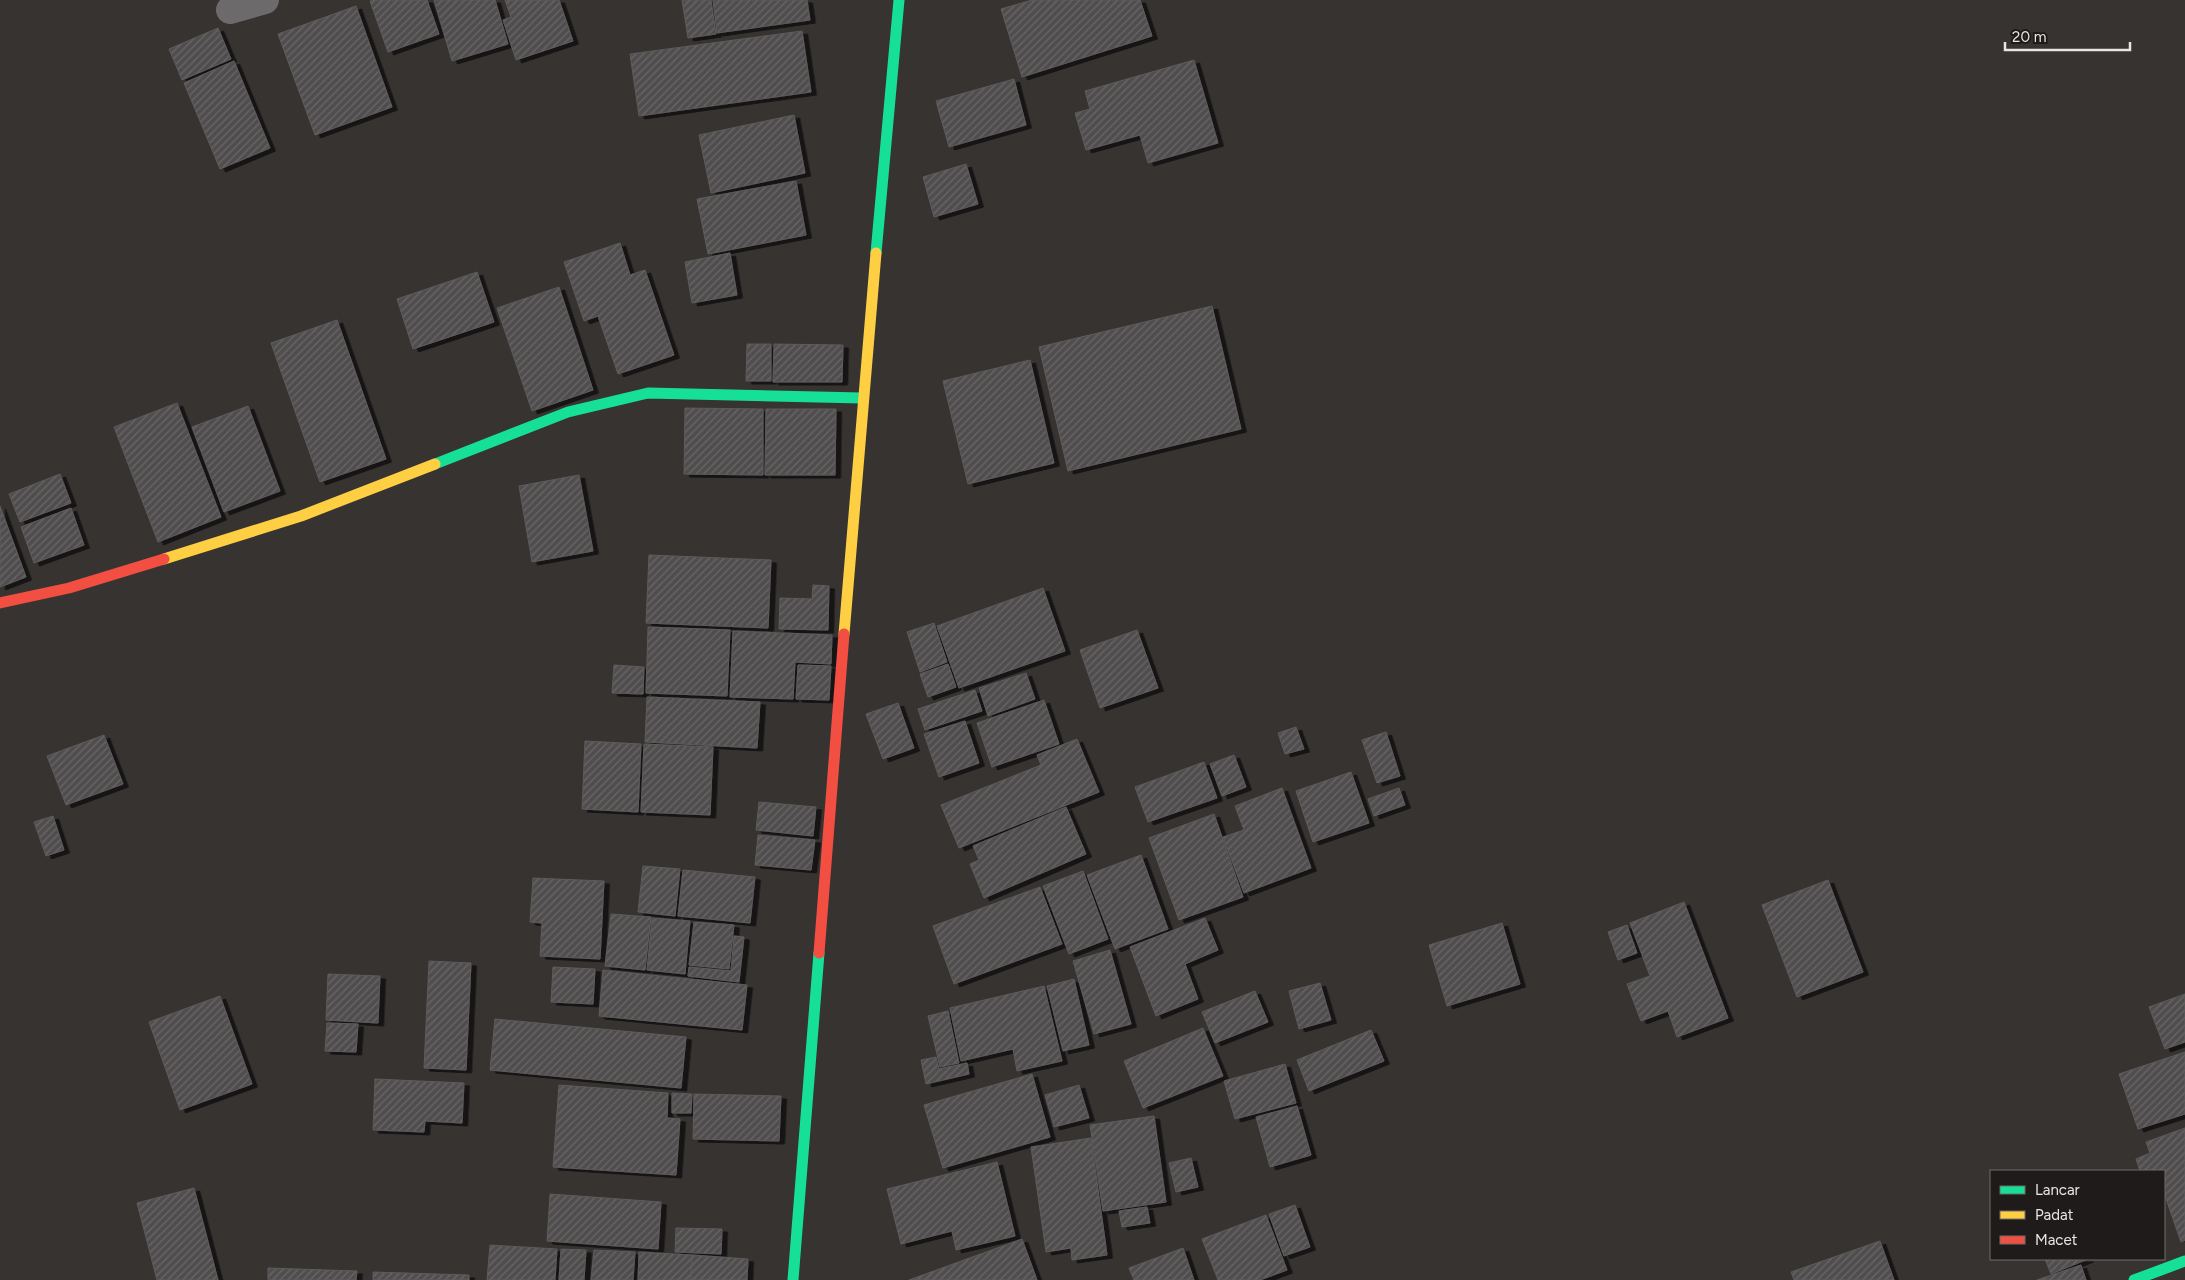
<svg xmlns="http://www.w3.org/2000/svg" width="2185" height="1280" font-family="Figtree,sans-serif">
  <style>
    .building { fill: url(#building-hatch); stroke: #5d5b5b; filter: url(#shadow) }
    .lines { fill: none; stroke-linecap: round; stroke-linejoin: round }
    .street { stroke: #6c6a6a; stroke-width: 28 }
    .fast { stroke: #16e098; stroke-width: 11 }
    .slow { stroke: #ffcf43; stroke-width: 11 }
    .jam { stroke: #f24e42; stroke-width: 11 }
  </style>
  <defs>
    <pattern id="building-hatch" width="6" height="6" patternUnits="userSpaceOnUse" patternTransform="scale(1.25)"><rect width="6" height="6" fill="#504e4e"/><path d="M-1 1l2-2M0 6l6-6M5 7l2-2" fill="none" stroke="#696767"/></pattern>
    <filter id="shadow"><feDropShadow dx="5.5" dy="3" stdDeviation="0" flood-color="#0009"/></filter>
  </defs>
  <rect width="100%" height="100%" fill="#363331"/>
  <g class="building">
    <path d="M373,0H427L439,34L388,52L370,1Z"/>
    <path d="M434,0H495L508,44L452,61Z"/>
    <path d="M505,0H559L573,41L516,60L503,20L511,17Z"/>
    <path d="M682,0H711L716,34L688,38Z"/>
    <path d="M713,0H807L810,20L717,33Z"/>
    <path d="M1032,0H1140L1152,36L1022,77L1001,9Z"/>
    <path d="M356,6L392,107L315,135L278,34Z"/>
    <path d="M218,28L231,59L182,80L169,49Z"/>
    <path d="M802,31L811,92L639,116L630,54Z"/>
    <path d="M1194,60L1218,143L1148,163L1140,135L1086,150L1075,113L1090,109L1085,91Z"/>
    <path d="M234,61L270,148L220,169L184,83Z"/>
    <path d="M1014,79L1026,125L949,147L936,101Z"/>
    <path d="M794,115L805,173L711,193L699,135Z"/>
    <path d="M966,164L978,204L934,217L923,177Z"/>
    <path d="M796,181L806,235L708,254L697,199Z"/>
    <path d="M620,243L630,275L645,270L674,355L618,374L598,316L584,321L564,262Z"/>
    <path d="M730,253L737,295L692,303L685,262Z"/>
    <path d="M477,272L494,322L413,349L397,299Z"/>
    <path d="M559,287L593,390L532,411L497,308Z"/>
    <path d="M1212,306L1241,429L1068,471L1039,347Z"/>
    <path d="M337,320L386,459L320,482L271,343Z"/>
    <path d="M747,344H771V381H746Z"/>
    <path d="M774,344L843,345L842,382H773Z"/>
    <path d="M1030,360L1054,463L968,484L943,381Z"/>
    <path d="M177,403L221,517L158,542L114,427Z"/>
    <path d="M248,406L280,491L224,512L192,427Z"/>
    <path d="M685,408L763,409V475L684,474Z"/>
    <path d="M766,409H836L835,475H765Z"/>
    <path d="M60,474L71,503L20,522L9,494Z"/>
    <path d="M579,475L593,551L532,562L519,486Z"/>
    <path d="M0,506L26,577L0,587Z"/>
    <path d="M71,508L84,545L34,563L21,527Z"/>
    <path d="M649,555L771,560L768,628L646,623Z"/>
    <path d="M813,585L829,586L828,630L779,629L780,598L812,599Z"/>
    <path d="M1043,588L1065,651L959,688L937,626Z"/>
    <path d="M934,623L947,662L920,672L907,632Z"/>
    <path d="M648,627L730,630L727,696L646,693Z"/>
    <path d="M1137,630L1158,688L1100,708L1080,650Z"/>
    <path d="M733,631L832,635L831,664L795,662L793,699L730,697Z"/>
    <path d="M948,664L956,687L928,697L920,674Z"/>
    <path d="M614,665L644,667L643,694L612,693Z"/>
    <path d="M798,665L831,666L829,700L796,699Z"/>
    <path d="M1026,673L1035,699L988,716L979,688Z"/>
    <path d="M975,690L982,711L925,730L918,709Z"/>
    <path d="M647,697L760,702L757,748L645,742Z"/>
    <path d="M1044,700L1059,744L992,767L977,723Z"/>
    <path d="M898,703L914,748L883,759L866,714Z"/>
    <path d="M965,721L979,763L939,777L924,734Z"/>
    <path d="M1296,727L1304,749L1285,754L1278,733Z"/>
    <path d="M1386,732L1400,776L1377,783L1362,740Z"/>
    <path d="M104,735L123,784L66,805L47,756Z"/>
    <path d="M1077,739L1099,792L959,848L941,805L1041,765L1037,755Z"/>
    <path d="M585,741L641,744L638,812L582,809Z"/>
    <path d="M644,744L713,747L710,815L641,812Z"/>
    <path d="M1234,755L1246,787L1222,796L1210,764Z"/>
    <path d="M1204,762L1217,798L1148,822L1135,787Z"/>
    <path d="M1351,772L1369,823L1313,842L1296,791Z"/>
    <path d="M1282,788L1311,868L1244,893L1223,837L1244,830L1235,806Z"/>
    <path d="M1399,788L1405,805L1374,816L1368,799Z"/>
    <path d="M759,802L816,807L813,836L756,830Z"/>
    <path d="M1066,807L1086,854L984,898L970,864L979,860L973,846Z"/>
    <path d="M1214,814L1243,897L1179,920L1149,838Z"/>
    <path d="M53,816L64,850L46,856L34,822Z"/>
    <path d="M758,835L815,840L811,870L755,865Z"/>
    <path d="M1141,855L1168,929L1115,949L1087,875Z"/>
    <path d="M643,866L680,869L675,916L638,912Z"/>
    <path d="M683,870L755,877L750,923L678,916Z"/>
    <path d="M1083,871L1108,939L1069,954L1043,886Z"/>
    <path d="M533,878L604,881L600,959L540,956L542,923L530,922Z"/>
    <path d="M1828,880L1863,972L1797,997L1762,905Z"/>
    <path d="M1040,887L1062,944L954,984L933,926Z"/>
    <path d="M1684,902L1728,1018L1677,1037L1668,1011L1641,1021L1627,984L1650,976L1630,923Z"/>
    <path d="M611,914L651,917L645,970L605,966Z"/>
    <path d="M652,918L690,921L685,974L647,970Z"/>
    <path d="M1205,918L1218,950L1185,964L1198,999L1156,1016L1130,947Z"/>
    <path d="M694,922L734,925L729,969L689,965Z"/>
    <path d="M1502,923L1520,984L1447,1006L1429,945Z"/>
    <path d="M1627,925L1637,953L1618,960L1608,932Z"/>
    <path d="M734,936L744,937L739,982L688,976L689,967L731,971Z"/>
    <path d="M1110,950L1131,1024L1094,1034L1073,961Z"/>
    <path d="M429,961L471,963L466,1070L424,1068Z"/>
    <path d="M553,967L595,969L593,1004L551,1002Z"/>
    <path d="M603,970L747,985L742,1030L599,1016Z"/>
    <path d="M328,974L380,976L378,1023L326,1020Z"/>
    <path d="M1074,979L1089,1045L1063,1051L1047,986Z"/>
    <path d="M1320,983L1331,1020L1299,1029L1289,991Z"/>
    <path d="M1044,986L1062,1061L1017,1071L1013,1049L961,1061L950,1008Z"/>
    <path d="M1255,991L1268,1022L1215,1043L1202,1012Z"/>
    <path d="M2185,994V1042L2165,1049L2149,1007Z"/>
    <path d="M220,996L252,1084L180,1110L149,1022Z"/>
    <path d="M948,1011L959,1063L940,1067L928,1016Z"/>
    <path d="M495,1019L686,1037L681,1088L490,1070Z"/>
    <path d="M327,1023L358,1024L356,1052L325,1051Z"/>
    <path d="M1203,1028L1223,1076L1143,1108L1124,1061Z"/>
    <path d="M1371,1030L1384,1061L1309,1091L1297,1060Z"/>
    <path d="M2185,1052V1114L2138,1129L2119,1074Z"/>
    <path d="M936,1057L939,1069L967,1063L969,1074L926,1084L921,1060Z"/>
    <path d="M1285,1064L1296,1103L1235,1119L1224,1081Z"/>
    <path d="M1032,1074L1050,1137L943,1168L924,1105Z"/>
    <path d="M375,1079L464,1083L462,1123L425,1121L424,1132L373,1130Z"/>
    <path d="M559,1085L668,1093L667,1118L680,1119L676,1175L553,1167Z"/>
    <path d="M1079,1085L1089,1118L1054,1127L1045,1095Z"/>
    <path d="M672,1093L692,1094L691,1113H672Z"/>
    <path d="M694,1094L781,1096L779,1141L693,1139Z"/>
    <path d="M1297,1106L1311,1155L1270,1167L1256,1117Z"/>
    <path d="M1154,1116L1166,1202L1103,1211L1090,1125Z"/>
    <path d="M2185,1128V1240L2181,1242L2164,1193V1171H2140L2136,1159L2150,1153L2146,1142Z"/>
    <path d="M1091,1138L1107,1255L1072,1260L1071,1248L1046,1252L1031,1147Z"/>
    <path d="M1191,1158L1198,1187L1176,1192L1169,1163Z"/>
    <path d="M997,1162L1015,1236L956,1250L952,1231L901,1244L887,1189Z"/>
    <path d="M194,1188L218,1280H157L137,1203Z"/>
    <path d="M550,1194L661,1202L658,1249L547,1241Z"/>
    <path d="M1295,1205L1310,1247L1284,1256L1269,1214Z"/>
    <path d="M1147,1207L1150,1223L1122,1227L1119,1211Z"/>
    <path d="M1266,1215L1287,1270L1260,1280H1218L1202,1239Z"/>
    <path d="M676,1228L722,1229L721,1254L675,1252Z"/>
    <path d="M1022,1239L1037,1280H909Z"/>
    <path d="M1880,1241L1894,1280H1794L1791,1272Z"/>
    <path d="M490,1245L557,1249L555,1280H487Z"/>
    <path d="M1183,1248L1194,1280H1134L1129,1268Z"/>
    <path d="M561,1249L586,1250L584,1280H559Z"/>
    <path d="M594,1250L635,1252L633,1280H591Z"/>
    <path d="M639,1252L692,1255L691,1280H638Z"/>
    <path d="M692,1255L748,1259L747,1280H691Z"/>
    <path d="M2045,1259H2088L2051,1274Z"/>
    <path d="M2081,1265L2086,1280H2037Z"/>
    <path d="M268,1268L357,1271L356,1280H268Z"/>
    <path d="M373,1272L469,1275V1280H373Z"/>
  </g>
  <g class="lines">
    <path class="street" d="M230,10L265,0"/>
    <g class="fast">
      <path d="M876,253L899,0"/>
      <path d="M435,464L568,412L648,393L862,398"/>
      <path d="M793,1280L819,953"/>
      <path d="M2134,1280L2185,1261"/>
    </g>
    <g class="slow">
      <path d="M164,559L301,516L435,464"/>
      <path d="M844,634L876,253"/>
    </g>
    <g class="jam">
      <path d="M0,603L69,588L164,559"/>
      <path d="M819,953L844,634"/>
    </g>
  </g>
  <rect x="1990" y="1170" width="175" height="90" fill="#1e1b1a" stroke="#6f6c6a"/>
  <rect x="2000" y="1186" width="25" height="8" fill="#16e098" stroke="#6f6c6a"/>
  <text x="2035" y="1195" font-size="15" fill="#e8e5e2">Lancar</text>
  <rect x="2000" y="1211" width="25" height="8" fill="#ffcf43" stroke="#6f6c6a"/>
  <text x="2035" y="1220" font-size="15" fill="#e8e5e2">Padat</text>
  <rect x="2000" y="1236" width="25" height="8" fill="#f24e42" stroke="#6f6c6a"/>
  <text x="2035" y="1245" font-size="15" fill="#e8e5e2">Macet</text>
  <path d="M2005 42v8h125v-8" fill="none" stroke="#e8e5e2" stroke-width="2.5"/>
  <text x="2012" y="42" font-size="15" fill="#e8e5e2" stroke="#1e1b1a" stroke-width="4" paint-order="stroke">20 m</text>
</svg>
